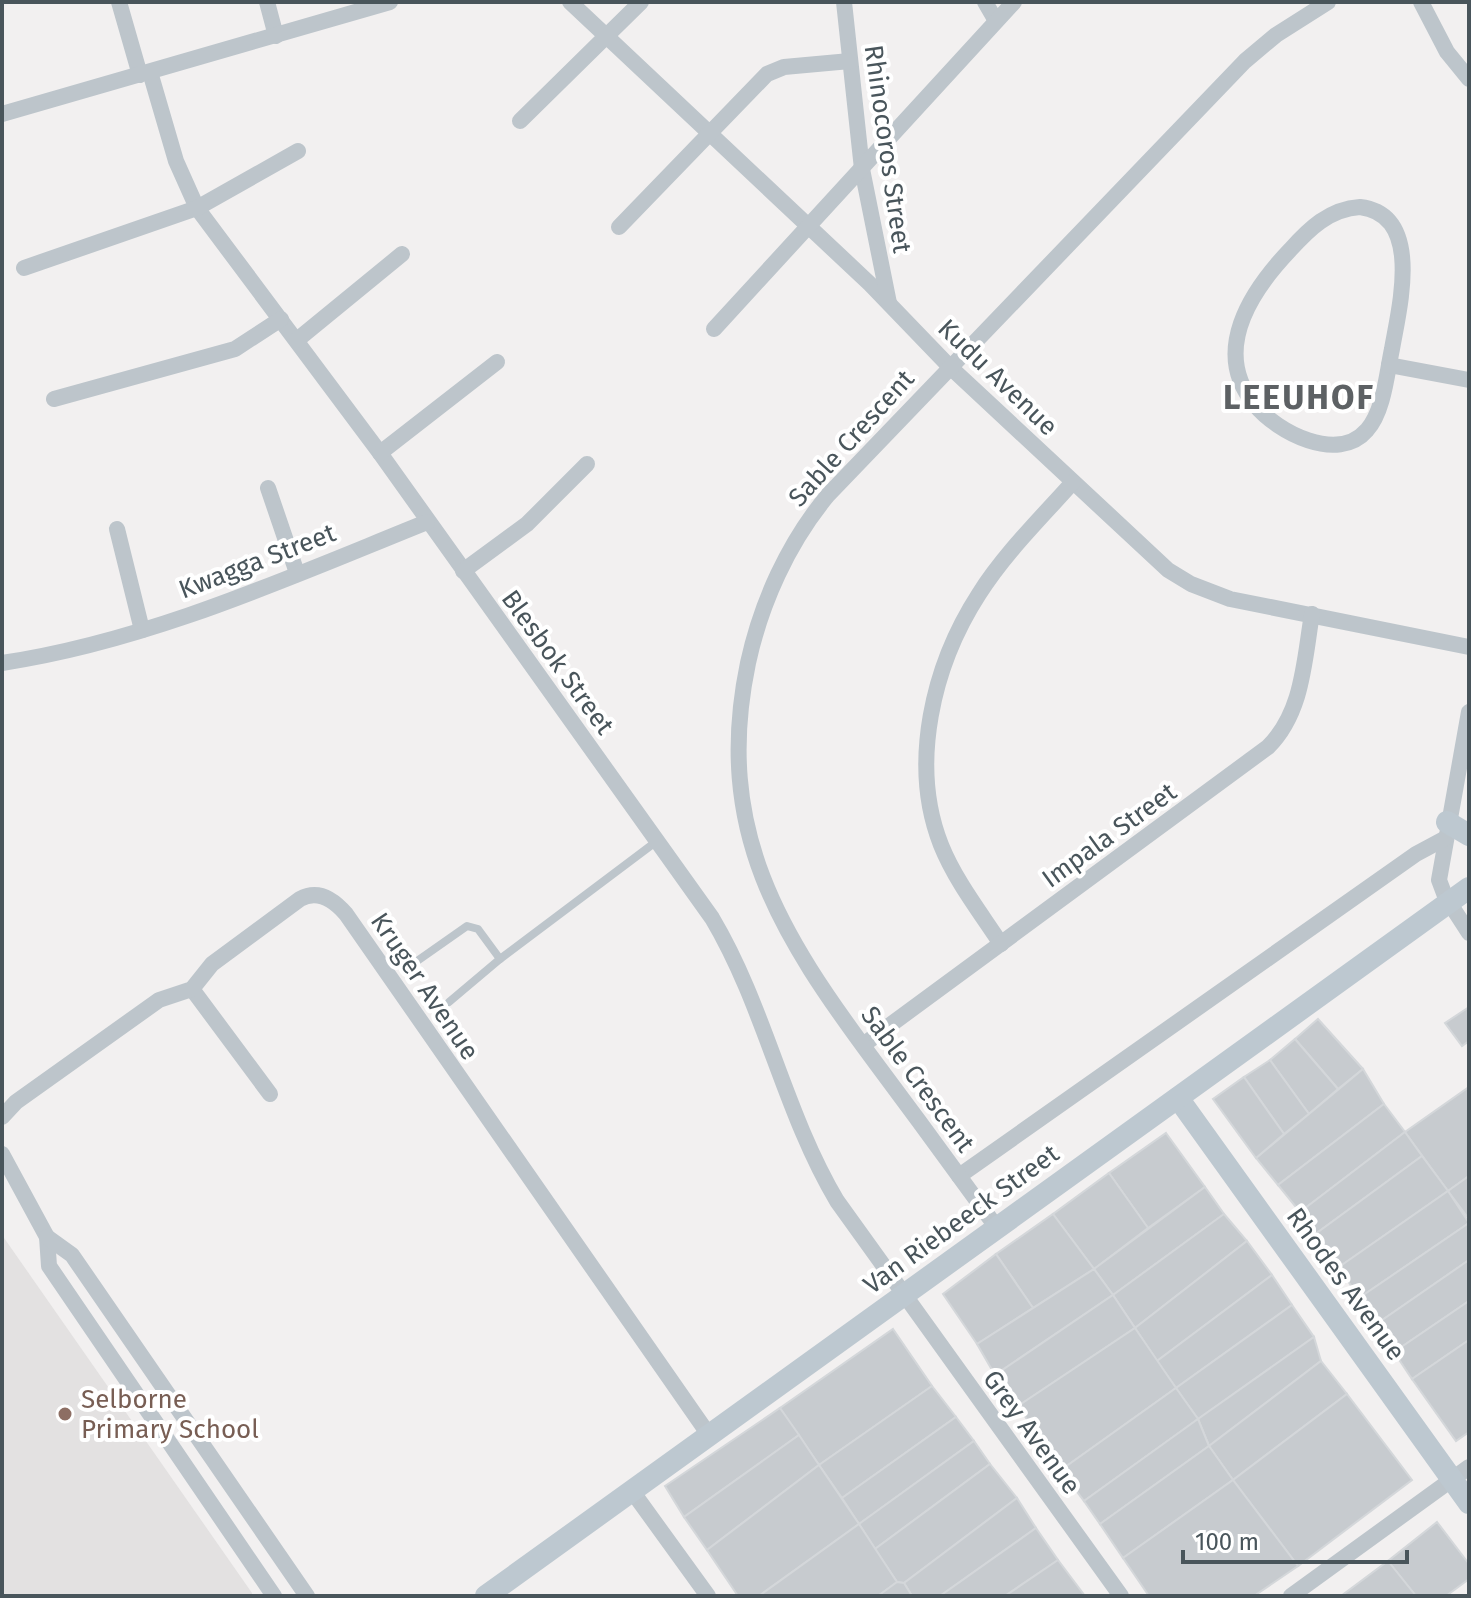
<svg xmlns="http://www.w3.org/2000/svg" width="1471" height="1598" font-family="'Fira Sans',sans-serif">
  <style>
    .education { fill: #e3e1e1 }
    .building { fill: #c7cbcf; stroke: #d4d7da; stroke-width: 2 }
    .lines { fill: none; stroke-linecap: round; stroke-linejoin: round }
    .lane { stroke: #bdc5cb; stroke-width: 8 }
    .street { stroke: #bdc5cb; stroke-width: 16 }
    .secondary { stroke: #bdc8d0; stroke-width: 22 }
    .education-dot { fill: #8d6e63; stroke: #fff; stroke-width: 3 }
    .labels { text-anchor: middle; stroke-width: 8; stroke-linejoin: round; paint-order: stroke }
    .street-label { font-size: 26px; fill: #49555b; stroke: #fff }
    .education-label { font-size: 26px; fill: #785e54; stroke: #fff; text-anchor: start }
    .district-label { font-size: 34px; font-weight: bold; letter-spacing: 2px; fill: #5d6164; stroke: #fff }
  </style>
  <rect width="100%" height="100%" fill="#f2f0f0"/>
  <path class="education" d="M2,1235L252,1593V1596H2Z"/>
  <g class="building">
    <path d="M1469,1007V1041L1462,1046L1445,1023Z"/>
    <path d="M1318,1019L1363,1069L1338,1089L1295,1039Z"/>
    <path d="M1295,1039L1338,1089L1309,1114L1270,1060Z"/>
    <path d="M1270,1060L1309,1114L1284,1134L1244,1077Z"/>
    <path d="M1363,1069L1384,1104L1278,1185L1256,1158Z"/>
    <path d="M1244,1077L1284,1134L1256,1158L1213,1099Z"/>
    <path d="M1469,1087V1176L1448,1191L1405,1132Z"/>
    <path d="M1384,1104L1405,1132L1300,1212L1278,1185Z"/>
    <path d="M1405,1132L1422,1156L1314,1235L1300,1212Z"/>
    <path d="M1166,1133L1205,1187L1148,1228L1109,1173Z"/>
    <path d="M1422,1156L1448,1191L1339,1267L1314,1235Z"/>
    <path d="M1109,1173L1148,1228L1094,1269L1053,1214Z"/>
    <path d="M1469,1176V1219L1448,1191Z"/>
    <path d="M1205,1187L1224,1214L1113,1295L1094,1269Z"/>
    <path d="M1448,1191L1469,1223L1359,1298L1339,1267Z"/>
    <path d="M1053,1214L1094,1269L1033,1308L996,1254Z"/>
    <path d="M1224,1214L1247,1241L1135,1328L1113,1295Z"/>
    <path d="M1469,1223V1260L1375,1325L1359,1298Z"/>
    <path d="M1247,1241L1272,1275L1157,1361L1135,1328Z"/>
    <path d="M996,1254L1033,1308L977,1344L943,1294Z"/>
    <path d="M1469,1260V1301L1394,1352L1375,1325Z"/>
    <path d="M1094,1269L1113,1295L995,1375L977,1344Z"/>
    <path d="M1272,1275L1292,1305L1176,1388L1157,1361Z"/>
    <path d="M1113,1295L1135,1328L1018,1406L995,1375Z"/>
    <path d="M1469,1301V1340L1412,1379L1394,1352Z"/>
    <path d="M1292,1305L1314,1337L1198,1419L1176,1388Z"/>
    <path d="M1135,1328L1176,1388L1061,1470L1018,1406Z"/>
    <path d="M893,1329L932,1386L819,1465L780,1408Z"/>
    <path d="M1314,1337L1321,1361L1209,1446L1198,1419Z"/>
    <path d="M1469,1340V1432L1456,1441L1412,1379Z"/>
    <path d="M1321,1361L1347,1394L1233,1480L1209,1446Z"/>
    <path d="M932,1386L956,1417L842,1498L819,1465Z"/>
    <path d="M1176,1388L1198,1419L1084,1501L1061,1470Z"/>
    <path d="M1347,1394L1412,1480L1298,1566L1233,1480Z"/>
    <path d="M780,1408L799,1435L684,1517L665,1486Z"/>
    <path d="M956,1417L974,1441L859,1524L842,1498Z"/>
    <path d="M1198,1419L1209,1446L1100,1524L1084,1501Z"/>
    <path d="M799,1435L819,1465L707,1550L684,1517Z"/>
    <path d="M974,1441L990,1464L875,1549L859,1524Z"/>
    <path d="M1209,1446L1233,1480L1123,1558L1100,1524Z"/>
    <path d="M990,1464L1017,1498L904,1583L897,1582L875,1549Z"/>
    <path d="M819,1465L859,1524L759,1596H738L707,1550Z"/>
    <path d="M1233,1480L1298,1566L1254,1596H1149L1123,1558Z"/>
    <path d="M1017,1498L1036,1528L940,1596H912L904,1583Z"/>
    <path d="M1437,1522L1469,1564V1579L1446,1596H1416L1388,1561Z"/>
    <path d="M859,1524L897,1582L878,1596H759Z"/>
    <path d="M1036,1528L1058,1560L1005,1596H940Z"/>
    <path d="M1058,1560L1085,1596H1005Z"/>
    <path d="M1388,1561L1416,1596H1341Z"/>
    <path d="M897,1582L904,1583L912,1596H878Z"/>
  </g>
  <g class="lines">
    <g class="lane">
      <path d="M410,966L467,926L478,929L500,959"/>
      <path d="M449,1002L500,959L657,841"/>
    </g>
    <g class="street">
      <path d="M119,2L140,75"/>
      <path d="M267,2L276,36"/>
      <path d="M570,2L870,284L949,366L1168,570L1191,584L1230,599L1469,647"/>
      <path d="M844,2L862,169L889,303"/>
      <path d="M985,2L996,21"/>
      <path d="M1421,2L1447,52L1469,79"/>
      <path d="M150,72L176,161L197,208L380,453L712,918C765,1007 784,1112 837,1201L1121,1596"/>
      <path d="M2,114L390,2"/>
      <path d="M520,121L641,2"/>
      <path d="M1360,207C1424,215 1399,308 1392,349C1387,372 1384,411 1367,430C1338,464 1277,432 1255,405C1211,352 1250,292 1290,250C1309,229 1329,209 1360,207Z"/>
      <path d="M619,227L767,74L784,67L850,61"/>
      <path d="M24,268L197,208L298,151"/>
      <path d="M714,329L1014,2"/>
      <path d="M297,340L402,254"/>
      <path d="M1389,365L1469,380"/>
      <path d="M54,399L235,349L281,319"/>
      <path d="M380,453L497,362"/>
      <path d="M268,488L297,573"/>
      <path d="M117,529L142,630"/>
      <path d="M463,571L527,524L587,464"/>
      <path d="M2,663C149,641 290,577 427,522"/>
      <path d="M1469,712L1439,880L1445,896L1469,933"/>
      <path d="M1001,944C980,912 955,880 941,845C909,764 933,665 979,594C1005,553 1041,518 1073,482"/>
      <path d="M192,989L270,1094"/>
      <path d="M863,1045L1268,747C1303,712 1304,661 1312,614"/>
      <path d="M2,1117L16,1102L159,1000L192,989L212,964L300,899C318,889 334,900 346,914L709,1435"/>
      <path d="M2,1154L47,1237L49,1266L274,1596"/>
      <path d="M959,1176L1416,854L1444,839"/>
      <path d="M997,1228C957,1173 916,1117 875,1062C780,934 713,830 748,663C761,603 788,543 828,495L1245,61L1276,35L1328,2"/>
      <path d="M47,1237L72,1255L307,1596"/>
      <path d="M632,1491L708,1596"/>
      <path d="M1291,1596L1469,1467"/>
    </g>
    <g class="secondary">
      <path d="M1447,822L1469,835"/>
      <path d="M1178,1098L1469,1503"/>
      <path d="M486,1596L1469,888"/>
    </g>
  </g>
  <circle class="education-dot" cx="65" cy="1414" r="8"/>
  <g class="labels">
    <g class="street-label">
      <text transform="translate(888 149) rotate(82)" y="9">Rhinocoros Street</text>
      <text transform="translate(998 377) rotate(44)" y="9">Kudu Avenue</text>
      <text transform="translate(851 438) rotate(-48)" y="9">Sable Crescent</text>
      <text transform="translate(257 561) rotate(-21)" y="9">Kwagga Street</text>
      <text transform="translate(558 662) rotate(54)" y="9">Blesbok Street</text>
      <text transform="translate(1109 835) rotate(-36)" y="9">Impala Street</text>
      <text transform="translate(425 986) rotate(56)" y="9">Kruger Avenue</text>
      <text transform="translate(918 1079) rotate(54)" y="9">Sable Crescent</text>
      <text transform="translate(961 1219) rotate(-36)" y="9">Van Riebeeck Street</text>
      <text transform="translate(1346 1284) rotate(54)" y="9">Rhodes Avenue</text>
      <text transform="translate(1032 1432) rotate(54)" y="9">Grey Avenue</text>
    </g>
    <g class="education-label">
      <text x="81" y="1408">Selborne<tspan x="81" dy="30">Primary School</tspan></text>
    </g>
    <g class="district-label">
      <text x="1299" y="409">LEEUHOF</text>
    </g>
  </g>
  <rect width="1471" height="1598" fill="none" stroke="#49555b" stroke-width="8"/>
  <path d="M1183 1550v12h224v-12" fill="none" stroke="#49555b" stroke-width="4"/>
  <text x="1195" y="1550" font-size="24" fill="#49555b" stroke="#ffffff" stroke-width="6" paint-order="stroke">100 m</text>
</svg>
